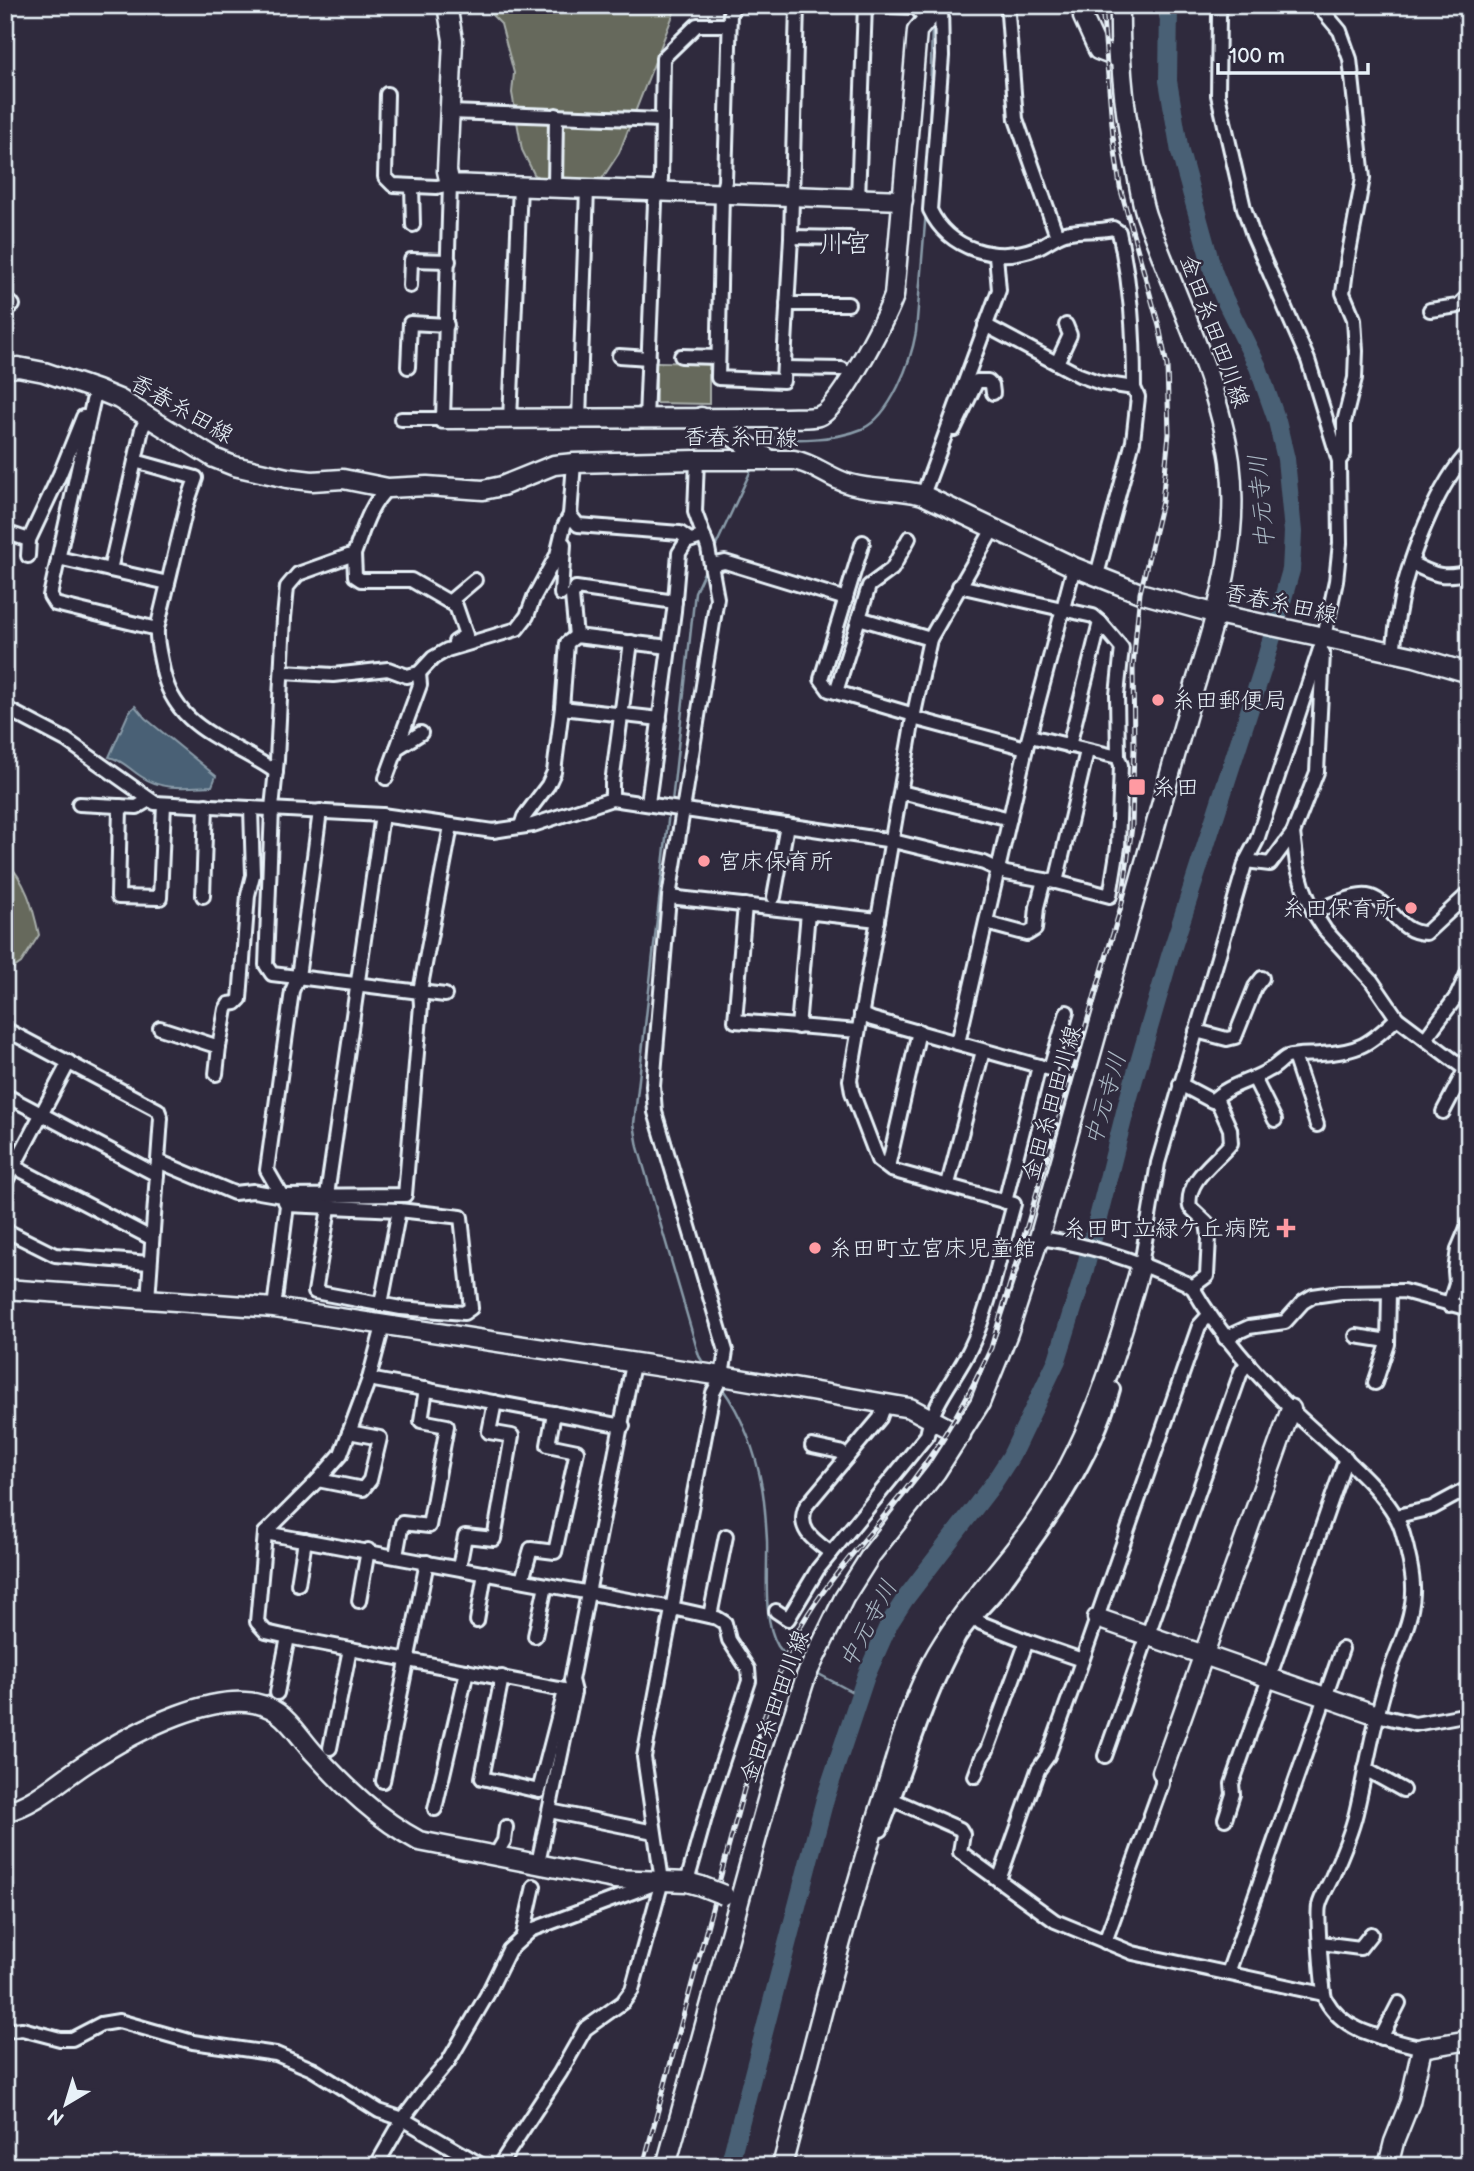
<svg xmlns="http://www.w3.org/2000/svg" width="1474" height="2171" font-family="'Balsamiq Sans','Klee One',sans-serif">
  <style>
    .green { fill: #66695b; stroke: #a7adaa; stroke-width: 2 }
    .water { fill: #4a6174; stroke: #899ba9; stroke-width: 2 }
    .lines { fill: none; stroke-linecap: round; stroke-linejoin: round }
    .stream { stroke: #899ba9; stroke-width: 2.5 }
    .river { stroke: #4a6174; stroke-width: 18 }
    .street-casing { stroke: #e8f1f8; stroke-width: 18 }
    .secondary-casing { stroke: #e8f1f8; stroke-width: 23 }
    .street { stroke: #2f2a3d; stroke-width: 12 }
    .secondary { stroke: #2f2a3d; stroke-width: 18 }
    .rail-casing { stroke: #e8f1f8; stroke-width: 5 }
    .rail { stroke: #2f2a3d; stroke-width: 2.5; stroke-dasharray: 8; stroke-linecap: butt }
    .secondary-bridge-casing { stroke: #e8f1f8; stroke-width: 23; stroke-linecap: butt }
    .secondary-bridge { stroke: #2f2a3d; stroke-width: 18 }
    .poi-dot { fill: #ff9aa2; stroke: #2f2a3d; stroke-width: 2.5 }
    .labels { text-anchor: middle; stroke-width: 5; stroke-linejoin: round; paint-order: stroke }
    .street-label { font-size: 23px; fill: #e8f1f8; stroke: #2f2a3d }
    .poi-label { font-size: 23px; fill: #e8f1f8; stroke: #2f2a3d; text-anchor: start }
    .water-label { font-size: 24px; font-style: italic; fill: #a9b7c3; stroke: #2f2a3d }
    .quarter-label { font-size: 26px; fill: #e8f1f8; stroke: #2f2a3d }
  </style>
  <rect width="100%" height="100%" fill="#2f2a3d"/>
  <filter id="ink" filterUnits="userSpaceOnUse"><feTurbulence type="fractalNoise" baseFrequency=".0143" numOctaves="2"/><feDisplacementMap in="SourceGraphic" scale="14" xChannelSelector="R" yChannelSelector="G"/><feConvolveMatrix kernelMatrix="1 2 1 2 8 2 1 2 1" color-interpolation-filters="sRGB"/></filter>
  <g filter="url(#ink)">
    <g class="green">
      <path d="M482,5H677L619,153L594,191L551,188L534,174L522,150L512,93L514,73L501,24Z"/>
      <path d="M656,362L709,363V404L656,403Z"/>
      <path d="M5,860C26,881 33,907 39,935L21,963L5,974Z"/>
    </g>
    <path class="water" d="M135,706L145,718L216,776L212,786C188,787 163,791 142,777C130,770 123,760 109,757L129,712Z"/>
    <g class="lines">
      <g class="stream">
        <path d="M1159,5L1162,25L1168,32"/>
        <path d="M929,142L932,26"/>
        <path d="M761,447L766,437C795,441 836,440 862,429C891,416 911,361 916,332L926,211"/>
        <path d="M713,552L753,466"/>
        <path d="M672,802L695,592L706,568"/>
        <path d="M669,812L634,1124L638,1147L699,1356L705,1366"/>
        <path d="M722,1388C742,1415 756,1453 762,1487C765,1504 766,1523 767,1540C768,1570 762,1620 778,1646C784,1655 793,1663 803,1666"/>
        <path d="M815,1672L858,1695"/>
      </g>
      <path class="river" d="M729,2166L825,1799L866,1676L889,1624L905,1599L993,1484L1011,1456L1057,1360L1084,1273L1128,1100L1170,956L1264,665L1291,570L1293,532L1286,459L1277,421L1258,367L1223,296L1213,271L1180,152L1168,81L1169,5"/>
      <g class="street-casing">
        <g id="street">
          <path d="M735,5L730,13L725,181L722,193L718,378L783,381L791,237L797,5"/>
          <path d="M869,5L915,7L926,18"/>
          <path d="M941,5L942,56L930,210C949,250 996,263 1036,248C1047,244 1054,236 1065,233C1081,229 1097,232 1113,228L1119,232C1131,286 1134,332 1134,388"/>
          <path d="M1009,5L1008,14L1016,119L1057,236"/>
          <path d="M1221,5L1219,15L1218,95L1244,208L1253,235L1308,360L1339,461L1340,543L1336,581L1324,637L1257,840L1246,861"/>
          <path d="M1318,5L1340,31L1350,59L1363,178L1347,263L1343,293L1354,319L1356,351L1355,378L1344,422V454L1339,461"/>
          <path d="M387,94L385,177L393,185L437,187L450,184L443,419H401"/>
          <path d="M450,112L662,120"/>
          <path d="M412,186L413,225"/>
          <path d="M555,187L556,115"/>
          <path d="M858,199L865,5"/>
          <path d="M791,237L850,238"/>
          <path d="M410,286L411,260L449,261"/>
          <path d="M5,302L13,305"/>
          <path d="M787,304H848"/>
          <path d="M1430,310L1458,306L1469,295"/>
          <path d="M985,325L1079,375L1101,383L1134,388L1138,397L1133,441L1097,575"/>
          <path d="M619,356L649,358"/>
          <path d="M681,356L718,357"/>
          <path d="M1057,363L1070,335L1066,325"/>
          <path d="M408,367L410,323L447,325"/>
          <path d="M784,368L842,369"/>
          <path d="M97,390L93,401L50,596L55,604L157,629"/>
          <path d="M148,416L142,429L135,461L196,478L187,504L157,629C156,642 160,654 162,666C173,731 230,739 276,772"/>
          <path d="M579,419L587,189"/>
          <path d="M646,419L655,202L661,179L663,58L697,25H729"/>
          <path d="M510,420L520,186"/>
          <path d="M954,429L977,381H988L992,385L993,393"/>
          <path d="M135,461L110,570L168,583"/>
          <path d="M388,488C369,505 363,531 354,554L298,574L287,587L284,618L277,760L272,808L266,965L272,974L445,995"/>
          <path d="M923,495L999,290L996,255"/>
          <path d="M570,515L578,525L680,533L690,540"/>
          <path d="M5,532L29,540"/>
          <path d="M863,542L821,679L829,690L914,715"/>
          <path d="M354,554L355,576L361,580H411L456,606L466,635L455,642"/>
          <path d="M28,556L29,540L60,474L83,417H86"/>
          <path d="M58,558L110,570"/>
          <path d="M1411,563C1434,575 1443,579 1469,572"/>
          <path d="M711,565L725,562L846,599"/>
          <path d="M959,586L1093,616L1100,622L1069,746"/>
          <path d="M561,594L564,544"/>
          <path d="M449,602L475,580"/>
          <path d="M859,618L930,639"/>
          <path d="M1100,622L1122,648L1117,695L1118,757"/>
          <path d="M576,636L572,596L576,588L675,602"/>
          <path d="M1393,653C1395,639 1396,625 1399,610C1406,565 1437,484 1469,452"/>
          <path d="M283,672L333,675L388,669L407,676L419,673L433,658L447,650L517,629L527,616L534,597L557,555L564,526L570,515L574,463"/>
          <path d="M836,692L869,586L892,569L909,538"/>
          <path d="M5,708L66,740L155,803L382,815L493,831L533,825L612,799L893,841L984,863L1006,873L1056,882L1087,751"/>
          <path d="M562,708L660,719"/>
          <path d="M913,718L1026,748"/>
          <path d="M1030,736L1118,757L1121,765L1118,847L1110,896L1056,882"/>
          <path d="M397,748L421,733"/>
          <path d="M386,778L420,685L419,673"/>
          <path d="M901,792L1010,819"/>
          <path d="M612,799V783L631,642"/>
          <path d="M648,803L674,611L679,553L686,542L704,536"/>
          <path d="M79,804L137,807L149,800"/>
          <path d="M120,806L118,897L160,898L164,804"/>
          <path d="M320,811L298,977L292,991L267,1170L282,1196L405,1195L421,1005L420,991L451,826"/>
          <path d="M521,826L524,817L548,785L554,772L562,708L567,643L576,636L669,647"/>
          <path d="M1293,833L1297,865L1303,886L1314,913L1325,930L1371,980L1397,1018L1469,1072"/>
          <path d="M203,896L206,805"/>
          <path d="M669,897L878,920"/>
          <path d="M774,897L787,825"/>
          <path d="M745,905L735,1021L858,1031"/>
          <path d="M1314,913C1325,907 1355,894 1367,896C1391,900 1396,933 1426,933L1469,893"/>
          <path d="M986,923L1027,934L1035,929L1037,907L1044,880"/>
          <path d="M861,1014L872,1019L1039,1066L1005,1202"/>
          <path d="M798,1027L808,912"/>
          <path d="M160,1028L219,1047L226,1009L229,1004L236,1003L240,999L248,895L253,875L251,808"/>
          <path d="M5,1029L158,1110L161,1118L148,1300"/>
          <path d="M1196,1031L1227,1039L1235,1037L1255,987L1262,978"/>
          <path d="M1425,1039L1457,996L1469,970"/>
          <path d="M958,1043L1026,748L1074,567"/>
          <path d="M1294,1056L1317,1125"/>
          <path d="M1039,1066L1050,1069L1067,1012"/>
          <path d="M216,1074L219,1047"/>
          <path d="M1254,1078L1275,1120"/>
          <path d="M1180,1084L1212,1101C1229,1084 1250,1082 1269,1070C1276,1067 1281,1060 1287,1057C1297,1054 1310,1055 1320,1054C1359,1052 1370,1044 1397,1018"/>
          <path d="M5,1095L157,1175"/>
          <path d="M1443,1112L1465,1070"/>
          <path d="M158,1161L234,1193L253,1191L282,1196L287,1205L274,1308"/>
          <path d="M5,1162L151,1238"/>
          <path d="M888,1167L919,1031"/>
          <path d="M5,1183L69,1062"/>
          <path d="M948,1184L983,1051"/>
          <path d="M327,1195L382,815"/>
          <path d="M287,1205L399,1210L461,1217L471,1308L464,1313L401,1308L315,1292L329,1208"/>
          <path d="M5,1230L55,1255L149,1263"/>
          <path d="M1039,1238C1090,1244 1140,1262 1186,1283L1193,1288C1219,1334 1255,1373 1293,1411C1323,1441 1391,1491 1402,1531C1407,1547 1414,1576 1413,1593C1412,1622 1398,1647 1389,1674C1374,1719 1367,1766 1356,1813C1351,1834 1341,1857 1332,1877C1328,1887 1321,1896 1319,1906C1317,1914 1322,1994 1326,2000C1345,2035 1388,2038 1422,2048"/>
          <path d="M1141,1265L1158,1163L1246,861L1270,864L1293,833L1317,772L1323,653"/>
          <path d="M1192,1287L1207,1276L1209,1237L1207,1223L1190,1207C1185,1180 1217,1161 1231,1143L1230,1129L1216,1098"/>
          <path d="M381,1304L399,1210"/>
          <path d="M1449,1305L1456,1283L1455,1271L1458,1249L1469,1223"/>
          <path d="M383,1326L369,1379L341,1454L318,1480L265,1533L257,1622L266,1632L288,1637L574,1692"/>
          <path d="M1356,1336L1388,1341"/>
          <path d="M1225,1338L1249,1327L1285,1322L1303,1302L1313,1296L1341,1292L1403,1291L1469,1309"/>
          <path d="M369,1379L623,1426"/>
          <path d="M1375,1383L1388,1344L1389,1291"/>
          <path d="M812,1446L840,1452L847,1457"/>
          <path d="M318,1480L363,1489L370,1480L380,1438L349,1432"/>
          <path d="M1397,1516L1432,1508L1469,1488"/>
          <path d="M265,1533L672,1608L717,1618L725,1623L729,1640L748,1669L749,1681L711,1796L687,1882"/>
          <path d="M831,1553C813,1540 796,1529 806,1506L880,1418L885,1404"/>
          <path d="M396,1556L402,1523L429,1526L447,1426L421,1421L426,1389"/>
          <path d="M459,1568L465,1536L494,1539L512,1436L489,1432L495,1402"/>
          <path d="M522,1580L531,1549L555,1552L577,1451L548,1445L554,1413"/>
          <path d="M298,1584L305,1540"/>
          <path d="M359,1601L368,1550"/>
          <path d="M776,1611L788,1619L818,1569L927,1435C933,1402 956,1378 970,1349C990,1308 1001,1249 1014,1204L891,1170L878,1160L852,1092L850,1080L913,718L930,639L993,529"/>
          <path d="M710,1616L726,1536"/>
          <path d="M975,1618L981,1623L1027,1641"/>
          <path d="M477,1621L485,1573"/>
          <path d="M535,1636L546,1585"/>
          <path d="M502,1677L482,1778L539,1791L565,1691"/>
          <path d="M277,1693L288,1637"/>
          <path d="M1377,1715L1415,1724L1469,1714"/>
          <path d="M330,1748L350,1649"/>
          <path d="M1105,1756L1241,1372L1248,1362"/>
          <path d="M1365,1769L1403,1790"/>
          <path d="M975,1776L982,1757L987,1750L1027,1641L1082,1660"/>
          <path d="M383,1781L427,1562"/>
          <path d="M894,1800L960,1829L963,1834L960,1852L1055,1921L1133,1953L1323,1994"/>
          <path d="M435,1809L467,1671"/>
          <path d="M550,1811L654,1832"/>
          <path d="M1225,1819L1233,1794L1232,1784L1346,1458"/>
          <path d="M881,1830C908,1764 924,1700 959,1637C970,1619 988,1604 1000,1588C1045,1527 1093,1462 1113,1389L1104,1386"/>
          <path d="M540,1854L574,1692L571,1680L633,1364"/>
          <path d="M495,1856L504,1841L506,1827"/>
          <path d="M999,1880L1038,1770L1048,1756L1074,1684L1199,1326L1209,1315"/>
          <path d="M523,1935L534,1886"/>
          <path d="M1105,1942L1162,1784V1772"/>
          <path d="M1321,1943L1360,1948L1371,1934"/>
          <path d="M1228,1973L1342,1649"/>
          <path d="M5,2031L22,2029L60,2039H72L101,2024L119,2021L193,2042L276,2054L312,2069L379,2111L403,2119L483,2166"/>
          <path d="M1381,2038L1399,2003"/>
          <path d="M376,2166L403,2119L426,2088L448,2062L487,1995L509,1950L531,1930L657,1883"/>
          <path d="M499,2166L560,2073L585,2029L623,2002L632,1990L662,1881L644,1757L713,1393L722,1376L726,1351L655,1112L653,1086L669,897L717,598L708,548L695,512L697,460"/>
        </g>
      </g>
      <g class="secondary-casing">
        <g id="secondary">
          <path d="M447,5L453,40L447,171L450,184C601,188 752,196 903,200"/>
          <path d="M1083,5V17L1098,50L1119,58"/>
          <path d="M5,369L18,367L44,372L97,390L119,399L214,458L234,466L287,478L312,481L343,479L388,488L427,486L483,490L502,486L554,465L574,463L697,460H794C815,464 830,479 850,484C874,491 899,488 923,495L1074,567L1140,593L1217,614L1415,657L1469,673"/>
          <path d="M701,417L769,459"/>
          <path d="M443,419L786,418C796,417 809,419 819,416C840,409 885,319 894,296L917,31L939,5"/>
          <path d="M5,1289L274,1308L722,1376L910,1408L961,1435"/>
          <path d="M1097,1618L1377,1715"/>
          <path d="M1162,1772L1291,1409"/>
          <path d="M5,1812C35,1804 57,1783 82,1766C125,1737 229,1677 278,1713C292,1723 302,1740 314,1753C345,1787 378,1819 419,1841L614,1879L687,1882L701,1886"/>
          <path d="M666,2166L771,1786L806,1676L844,1598L871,1555L936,1472L980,1403L1008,1333L1039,1238L1195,685C1218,612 1240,539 1230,461C1218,379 1174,294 1146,215C1141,200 1139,184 1136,169C1124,114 1119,61 1120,5"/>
          <path d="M782,2166C815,2041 845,1916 885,1793C898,1750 911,1703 931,1664C958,1613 999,1573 1032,1527C1089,1446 1115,1359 1141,1265"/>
          <path d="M1388,2166L1394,2142L1410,2102L1422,2048L1469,2040"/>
        </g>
      </g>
      <use href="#street" class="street"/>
      <use href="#secondary" class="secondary"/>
      <g class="rail-casing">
        <path id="rail" d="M643,2166L761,1726C774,1689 786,1647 808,1614C839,1566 878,1525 913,1480C945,1438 969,1396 991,1348L1122,903L1132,826L1134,747L1133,667L1136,633L1140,593L1162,502L1169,434L1167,366L1159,326L1120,187L1113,136L1102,5"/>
      </g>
      <use href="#rail" class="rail"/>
      <g class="secondary-bridge-casing">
        <path id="secondary-bridge" d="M701,1886L724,1895"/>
      </g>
      <use href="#secondary-bridge" class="secondary-bridge"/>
    </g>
  </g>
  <g class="poi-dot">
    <circle cx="1158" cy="700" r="7"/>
    <rect x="1128" y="778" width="18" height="18" rx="3.5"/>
    <circle cx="704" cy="861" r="7"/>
    <circle cx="1411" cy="908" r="7"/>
    <path d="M1282.5 1217.5h7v7h7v7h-7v7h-7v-7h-7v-7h7z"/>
    <circle cx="815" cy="1248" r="7"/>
  </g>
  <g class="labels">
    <g class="street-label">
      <text transform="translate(1215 331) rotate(70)" y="8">金田糸田田川線</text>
      <text transform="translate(182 408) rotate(30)" y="8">香春糸田線</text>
      <text transform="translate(741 437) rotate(1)" y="8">香春糸田線</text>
      <text transform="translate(1281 603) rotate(12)" y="8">香春糸田線</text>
      <text transform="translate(1051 1103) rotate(-74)" y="8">金田糸田田川線</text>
      <text transform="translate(774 1706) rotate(-70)" y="8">金田糸田田川線</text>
    </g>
    <g class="poi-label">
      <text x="1172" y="708">糸田郵便局</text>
      <text x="1153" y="795">糸田</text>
      <text x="718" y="869">宮床保育所</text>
      <text x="1397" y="916" text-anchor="end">糸田保育所</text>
      <text x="1270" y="1236" text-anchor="end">糸田町立緑ケ丘病院</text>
      <text x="829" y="1256">糸田町立宮床児童館</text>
    </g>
    <g class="water-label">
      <text transform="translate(1261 502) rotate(-95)" y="8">中元寺川</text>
      <text transform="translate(1105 1099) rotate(-74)" y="8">中元寺川</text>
      <text transform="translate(868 1624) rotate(-62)" y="8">中元寺川</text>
    </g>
    <g class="quarter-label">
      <text x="845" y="252">川宮</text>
    </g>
  </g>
  <rect width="1474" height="2171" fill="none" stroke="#2f2a3d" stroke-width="28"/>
  <rect x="14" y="14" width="1446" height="2143" fill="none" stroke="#e8f1f8" stroke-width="2.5" filter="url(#ink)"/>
  <g transform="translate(66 2104) rotate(218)" stroke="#2f2a3d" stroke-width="5" paint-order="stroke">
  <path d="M0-5L12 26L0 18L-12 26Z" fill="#e8f1f8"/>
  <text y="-10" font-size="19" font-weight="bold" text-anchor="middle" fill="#e8f1f8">N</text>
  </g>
  <path d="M1218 63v10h150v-10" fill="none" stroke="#e8f1f8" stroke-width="3.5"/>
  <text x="1229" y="63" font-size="21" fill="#e8f1f8" stroke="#2f2a3d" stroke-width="5" paint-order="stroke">100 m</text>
</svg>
